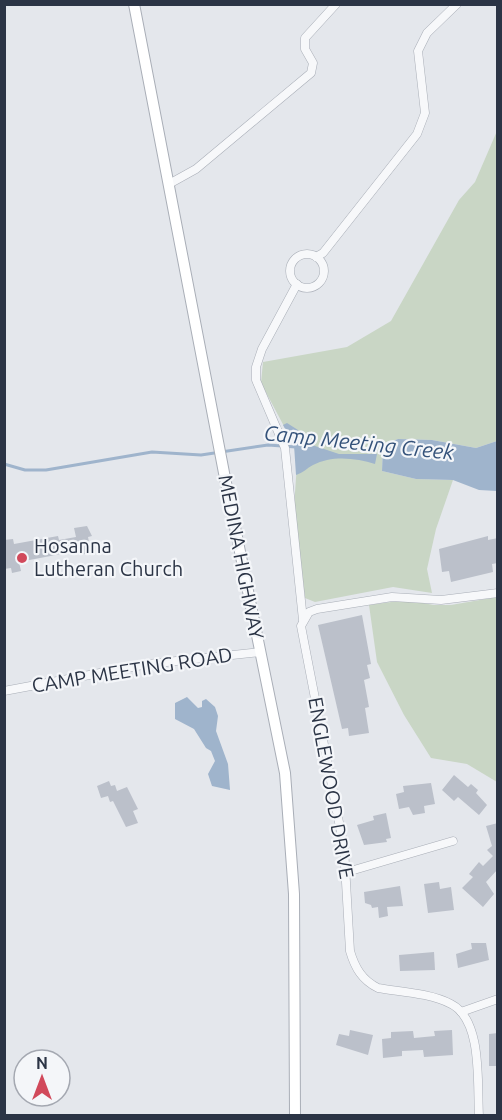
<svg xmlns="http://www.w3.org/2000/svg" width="502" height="1120" font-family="Ubuntu,sans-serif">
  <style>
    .green { fill: #c9d6c5 }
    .water { fill: #9fb4cc }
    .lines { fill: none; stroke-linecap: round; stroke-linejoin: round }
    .stream { stroke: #9fb4cc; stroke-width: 3 }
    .building { fill: #bbc0ca }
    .street-casing { stroke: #a9aeb7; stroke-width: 9 }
    .secondary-casing { stroke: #a9aeb7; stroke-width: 12 }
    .street { stroke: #f7f8fa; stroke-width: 8 }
    .secondary { stroke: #fff; stroke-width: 10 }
    .poi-dot { fill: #d1495b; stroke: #f4f6f9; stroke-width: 2 }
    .labels { text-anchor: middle; stroke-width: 4.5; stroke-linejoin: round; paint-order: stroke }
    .poi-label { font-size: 20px; fill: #2b3445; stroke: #f4f6f9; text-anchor: start }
    .street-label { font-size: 20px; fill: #2b3445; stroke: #f4f6f9 }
    .water-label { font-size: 21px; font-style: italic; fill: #34527a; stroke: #f4f6f9 }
  </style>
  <rect width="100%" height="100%" fill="#e4e7ec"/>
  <g class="green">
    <path d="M497,131V441L476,448L432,440L398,439L383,445L382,471L416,479L453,480L436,529L427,569L432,593L393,587L315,602L305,598L294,507L297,464L294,445L261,383L263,362L347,347L391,321L459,200L475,182Z"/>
    <path d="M497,597V782L467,764L431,758L404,715L377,662L369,605L406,600L434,605H451Z"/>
  </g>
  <g class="water">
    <path d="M287,423L298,430L303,442L339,454H377L375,464C356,458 332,455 313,465C307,468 303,473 296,475L294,445L283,425Z"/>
    <path d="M398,439L432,440L476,448L497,441V491L479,490L453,480L416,479L382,471L383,445Z"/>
    <path d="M187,697L198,708L202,707V701L206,699L215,707L218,716L216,731L228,764L230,790L212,786L208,774L215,761L211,751L206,748L194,729L175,719V703Z"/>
  </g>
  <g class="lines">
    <path class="stream" d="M4,464L25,470H46L152,452L201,455L268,445L296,447"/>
  </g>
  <g class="building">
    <path d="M87,526L92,536L88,537L91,553L79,555L74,546L60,548L61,554L19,562L21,571L12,573L11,568L4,569V540L13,539L14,544L58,536L59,540L76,537L74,528Z"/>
    <path d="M488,536V540L498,538V563L492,564L493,572L451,582L449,571L442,572L439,549Z"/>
    <path d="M362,615L371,664L367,665L370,678L364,680L369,707L365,708L369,733L349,736L348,728L342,729L318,625Z"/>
    <path d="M454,775L468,787L471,784L478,790L476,793L487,805L479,815L458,797L454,801L442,790Z"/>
    <path d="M109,781L111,786L115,785L117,791L127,787L138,809L133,811L138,823L126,827L113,801L110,802L108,796L101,798L97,786Z"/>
    <path d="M431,783L435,804L424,806L425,813L413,815L409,807L399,809L396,794L404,792L403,786Z"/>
    <path d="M386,813L391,838L386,839L387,842L364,845L357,825L374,820L373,816Z"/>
    <path d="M498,823V869L486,882L494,894L483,907L462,888L473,877L469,874L479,862L483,866L493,856L487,850L492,846L486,826Z"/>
    <path d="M439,882L440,889L451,887L454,910L428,913L424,884Z"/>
    <path d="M400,886L403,906L387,907L388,916L379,918L378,907L372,908L371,905L365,903L364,892Z"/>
    <path d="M471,943H486L489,960L458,968L456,954L472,949Z"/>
    <path d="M434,952L435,970L400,971L399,955Z"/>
    <path d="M350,1030L373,1035L368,1055L336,1045L339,1034L349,1036Z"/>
    <path d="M452,1030L453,1055L424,1057L423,1050L402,1051V1056L383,1058L382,1039L391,1038V1032L413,1031L414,1038L435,1036L434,1031Z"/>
    <path d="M498,1033V1066H489V1034Z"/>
  </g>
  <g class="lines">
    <g class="street-casing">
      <g id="street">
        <path d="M169,184L196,169L311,73L313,63L305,49V38L336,4"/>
        <circle cx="307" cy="271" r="17"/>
        <path d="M316,257L323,253L417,134L425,113L418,51L427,33L457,4"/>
        <path d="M297,284L262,349L256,367V380L285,448L303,620"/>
        <path d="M4,691L148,664L260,652"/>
        <path d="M347,872L453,841"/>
        <path d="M461,1012L498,999"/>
        <path d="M479,1116C477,1084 483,1020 451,1004C430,993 401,992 378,988C362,980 355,968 350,951L344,848L301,626L309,612L317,609L392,597L441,600L498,593"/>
      </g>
    </g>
    <g class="secondary-casing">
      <path id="secondary" d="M134,4L225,478L285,773L294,894L295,1116"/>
    </g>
    <use href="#street" class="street"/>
    <use href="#secondary" class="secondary"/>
  </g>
  <circle class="poi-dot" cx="22" cy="558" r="6"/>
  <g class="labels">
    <g class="poi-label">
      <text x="34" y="553">Hosanna<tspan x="34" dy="23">Lutheran Church</tspan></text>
    </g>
    <g class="street-label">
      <text transform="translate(241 557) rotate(79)" y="7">MEDINA HIGHWAY</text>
      <text transform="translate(132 670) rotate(-9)" y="7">CAMP MEETING ROAD</text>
      <text transform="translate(331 788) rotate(80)" y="7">ENGLEWOOD DRIVE</text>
    </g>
    <g class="water-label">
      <text transform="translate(359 443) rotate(6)" y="7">Camp Meeting Creek</text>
    </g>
  </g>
  <rect width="502" height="1120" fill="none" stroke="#2b3445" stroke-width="12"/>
  <g transform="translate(42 1078)"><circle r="28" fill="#f4f6f9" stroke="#a4a8b1" stroke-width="1.5"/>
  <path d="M0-4.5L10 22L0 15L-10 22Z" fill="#d1495b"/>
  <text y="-9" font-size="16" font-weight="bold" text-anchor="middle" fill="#2b3445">N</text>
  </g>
</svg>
